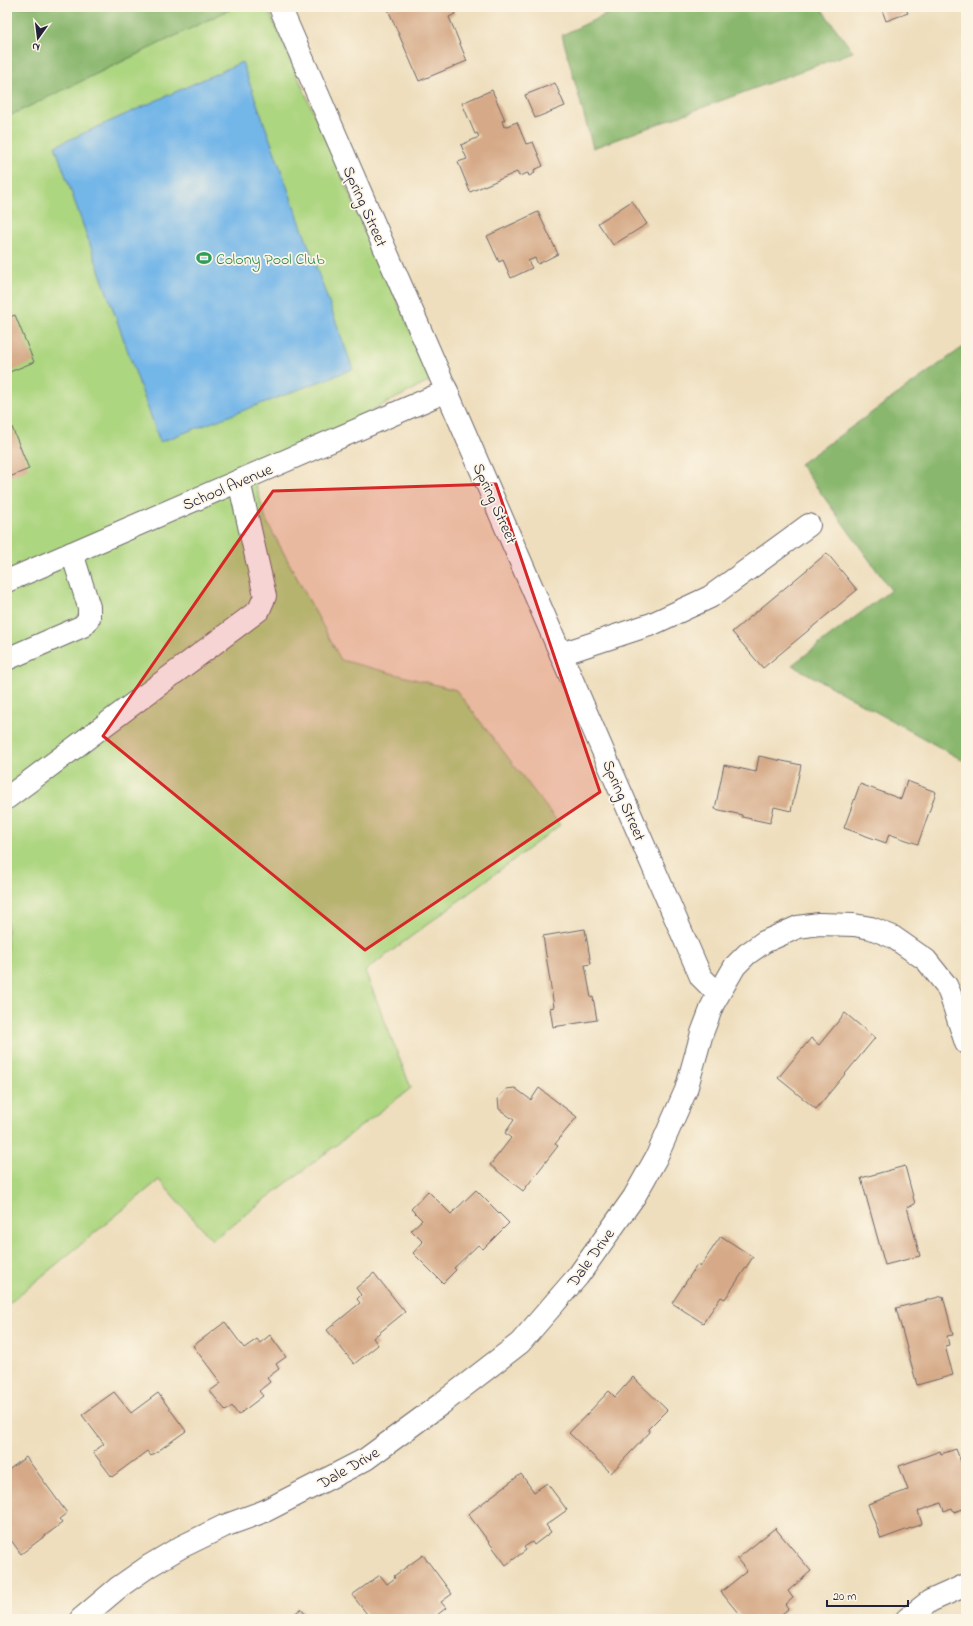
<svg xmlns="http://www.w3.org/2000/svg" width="973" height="1626" font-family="'Indie Flower',sans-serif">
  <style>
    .green { fill: #add680; stroke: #687c5e }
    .forest { fill: #8ab76e; stroke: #566c54 }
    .water { fill: #73b6e8; stroke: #4a6c92 }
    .building { fill: #d6aa88 }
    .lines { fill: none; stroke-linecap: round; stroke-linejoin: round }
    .minor-casing { stroke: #696468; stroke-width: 24 }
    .minor { stroke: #fff; stroke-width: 22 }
    .marked { fill: #d62828; fill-opacity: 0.2; stroke: #d62828; stroke-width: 3; stroke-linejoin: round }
    .labels { text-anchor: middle; stroke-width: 3.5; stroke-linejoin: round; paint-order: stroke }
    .street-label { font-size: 16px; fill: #22223b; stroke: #fcf5e5 }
    .leisure-label { font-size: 16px; fill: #27864d; stroke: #fcf5e5; text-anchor: start }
  </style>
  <rect width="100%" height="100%" fill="#fcf5e5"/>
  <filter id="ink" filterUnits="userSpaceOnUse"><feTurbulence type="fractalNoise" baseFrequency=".025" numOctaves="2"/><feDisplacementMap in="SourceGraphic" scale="8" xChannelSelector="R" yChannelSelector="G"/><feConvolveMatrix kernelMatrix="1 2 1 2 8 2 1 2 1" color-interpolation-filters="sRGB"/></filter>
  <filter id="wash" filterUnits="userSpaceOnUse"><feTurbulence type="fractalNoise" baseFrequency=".012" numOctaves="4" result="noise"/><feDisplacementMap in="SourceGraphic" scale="16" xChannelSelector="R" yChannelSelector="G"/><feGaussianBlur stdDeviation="0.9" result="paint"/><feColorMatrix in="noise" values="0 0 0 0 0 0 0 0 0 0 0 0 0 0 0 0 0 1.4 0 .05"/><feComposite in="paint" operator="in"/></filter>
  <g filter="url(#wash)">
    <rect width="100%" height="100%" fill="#eedebd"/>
    <path class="green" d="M235,7H267L432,380L252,471L266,520L341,660L456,690L560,825L365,971L411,1088L212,1240L159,1180L7,1305V117Z"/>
    <g class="forest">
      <path d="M7,7H235L7,117Z"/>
      <path d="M622,7H820L853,52L593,148L562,35Z"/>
      <path d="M966,345V762L792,665L891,590L800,464Z"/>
    </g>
    <path class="water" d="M242,62L353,369L160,442L55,146Z"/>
    <g id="blocks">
      <g class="building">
        <path d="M387,7H452L455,14L449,17L467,61L419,81Z"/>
        <path d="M881,7H905L908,13L886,21Z"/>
        <path d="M555,83L565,106L535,118L525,95Z"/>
        <path d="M492,90L505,120L502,121L504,127L517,122L526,144L533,142L543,166L534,170L535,173L529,176L528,173L519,176L517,172L470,192L458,162L467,159L461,145L479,137L477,133L475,134L462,103Z"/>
        <path d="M632,201L647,224L613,245L598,223Z"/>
        <path d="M538,212L558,254L538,264L535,258L528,261L532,268L511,278L503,260L499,262L487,236Z"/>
        <path d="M15,315L34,362L7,373V318Z"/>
        <path d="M7,415L29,469L7,478Z"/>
        <path d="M827,553L857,590L763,668L732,632Z"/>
        <path d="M759,756L801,765L791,811L774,807L770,823L742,817V815L715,809L724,765L756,772Z"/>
        <path d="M907,781L936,792L918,844L889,834L886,843L844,828L860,784L901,799Z"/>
        <path d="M585,929L591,964L585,965L591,998L593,997L597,1020L553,1027L550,1008L554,1007L543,936Z"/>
        <path d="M845,1013L875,1038L816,1109L778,1078L811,1038L819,1045Z"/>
        <path d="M515,1088L531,1100L539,1088L577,1117L555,1144L558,1146L523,1191L490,1165L511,1138L505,1133L514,1120L499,1109L498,1098L506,1089Z"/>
        <path d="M905,1166L915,1204L907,1207L920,1256L885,1265L861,1178Z"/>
        <path d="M476,1190L509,1223L483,1249L478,1245L454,1268L456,1270L443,1283L413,1253L423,1242L411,1230L422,1220L411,1209L428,1191L451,1214Z"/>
        <path d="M721,1236L753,1257L725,1299L721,1297L703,1323L672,1303L697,1265L700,1267Z"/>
        <path d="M374,1273L405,1312L373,1338L378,1345L354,1364L327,1330L360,1303L357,1299L361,1295L356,1288Z"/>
        <path d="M943,1296L953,1335L947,1336L949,1345L945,1346L953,1375L917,1385L896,1308Z"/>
        <path d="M225,1322L244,1348L257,1339L260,1343L270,1335L286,1357L276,1364L279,1369L267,1378L270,1382L259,1391L263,1396L238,1415L232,1406L226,1411L210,1391L221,1383L193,1346Z"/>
        <path d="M633,1377L667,1410L648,1429L650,1432L611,1473L569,1433L609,1391L615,1397Z"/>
        <path d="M114,1392L131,1413L158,1393L186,1431L151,1456L147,1451L112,1477L93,1452L104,1444L82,1415Z"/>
        <path d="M956,1449L961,1462L966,1460V1508L954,1512L952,1508L944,1511L941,1503L918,1511L922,1524L881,1539L868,1504L908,1490L899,1466L940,1451L941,1454Z"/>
        <path d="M26,1457L67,1513L59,1519L62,1523L21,1554L8,1536L7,1537V1471Z"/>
        <path d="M521,1474L534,1492L547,1483L567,1510L546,1525L551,1532L534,1545L532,1542L524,1547L526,1550L506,1565L468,1514Z"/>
        <path d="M775,1528L811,1571L788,1591L793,1598L785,1605L788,1609L776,1619H743L721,1592L747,1571L737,1559Z"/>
        <path d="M423,1555L452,1594L441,1602L446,1608L432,1619H371L352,1595L380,1575L387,1584L395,1578L394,1576Z"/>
        <path d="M301,1609L309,1619H287Z"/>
      </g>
    </g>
  </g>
  <g filter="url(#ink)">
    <use href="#blocks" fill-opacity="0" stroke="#696468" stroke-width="1"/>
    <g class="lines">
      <g class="minor-casing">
        <g id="minor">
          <path d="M280,7L701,977L718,994"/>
          <path d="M7,581L447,391"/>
          <path d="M561,654L652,624L710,597L809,525"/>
          <path d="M7,659L83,626L89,618V607L72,553"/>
          <path d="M7,798L259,610L265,596L239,481"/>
          <path d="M81,1619L119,1587L149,1566L181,1547L224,1526L265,1511L366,1459L441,1404L520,1343L578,1276L634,1197L656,1158L686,1090L702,1033L713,1004L735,966L747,954L764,942L798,927L819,924L854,925L871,928L893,937L926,960L946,985L950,994L966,1043"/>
          <path d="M907,1619L930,1601L966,1585"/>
        </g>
      </g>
      <use href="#minor" class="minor"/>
    </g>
  </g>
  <path class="marked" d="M496,484L600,792L365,950L103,736L273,491Z"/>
  <defs>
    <g id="stadium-bare" transform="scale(1.2)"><path d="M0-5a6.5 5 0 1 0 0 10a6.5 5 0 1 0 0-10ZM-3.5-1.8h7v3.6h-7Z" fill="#2e9e5b" stroke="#fcf5e5" stroke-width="2.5" paint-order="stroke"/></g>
  </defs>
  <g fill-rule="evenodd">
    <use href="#stadium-bare" x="204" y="258"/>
  </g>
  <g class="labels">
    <g class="street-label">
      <text transform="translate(366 206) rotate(66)" y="6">Spring Street</text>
      <text transform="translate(227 486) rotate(-23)" y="6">School Avenue</text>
      <text transform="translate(496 503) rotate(66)" y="6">Spring Street</text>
      <text transform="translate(625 800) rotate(67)" y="6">Spring Street</text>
      <text transform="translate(590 1257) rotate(-54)" y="6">Dale Drive</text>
      <text transform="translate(348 1467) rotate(-30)" y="6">Dale Drive</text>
    </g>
    <g class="leisure-label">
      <text x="216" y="264">Colony Pool Club</text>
    </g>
  </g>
  <rect width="973" height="1626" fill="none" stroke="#fcf5e5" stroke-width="24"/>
  <g transform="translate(38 38) rotate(194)" stroke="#fcf5e5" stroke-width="3" paint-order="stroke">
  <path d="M0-3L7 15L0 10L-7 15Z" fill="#22223b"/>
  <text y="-6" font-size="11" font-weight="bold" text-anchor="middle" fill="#22223b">N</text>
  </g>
  <path d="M827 1600v6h81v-6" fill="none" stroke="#22223b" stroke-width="2"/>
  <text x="833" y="1600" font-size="12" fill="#22223b" stroke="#fcf5e5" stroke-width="3" paint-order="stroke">20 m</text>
</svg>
